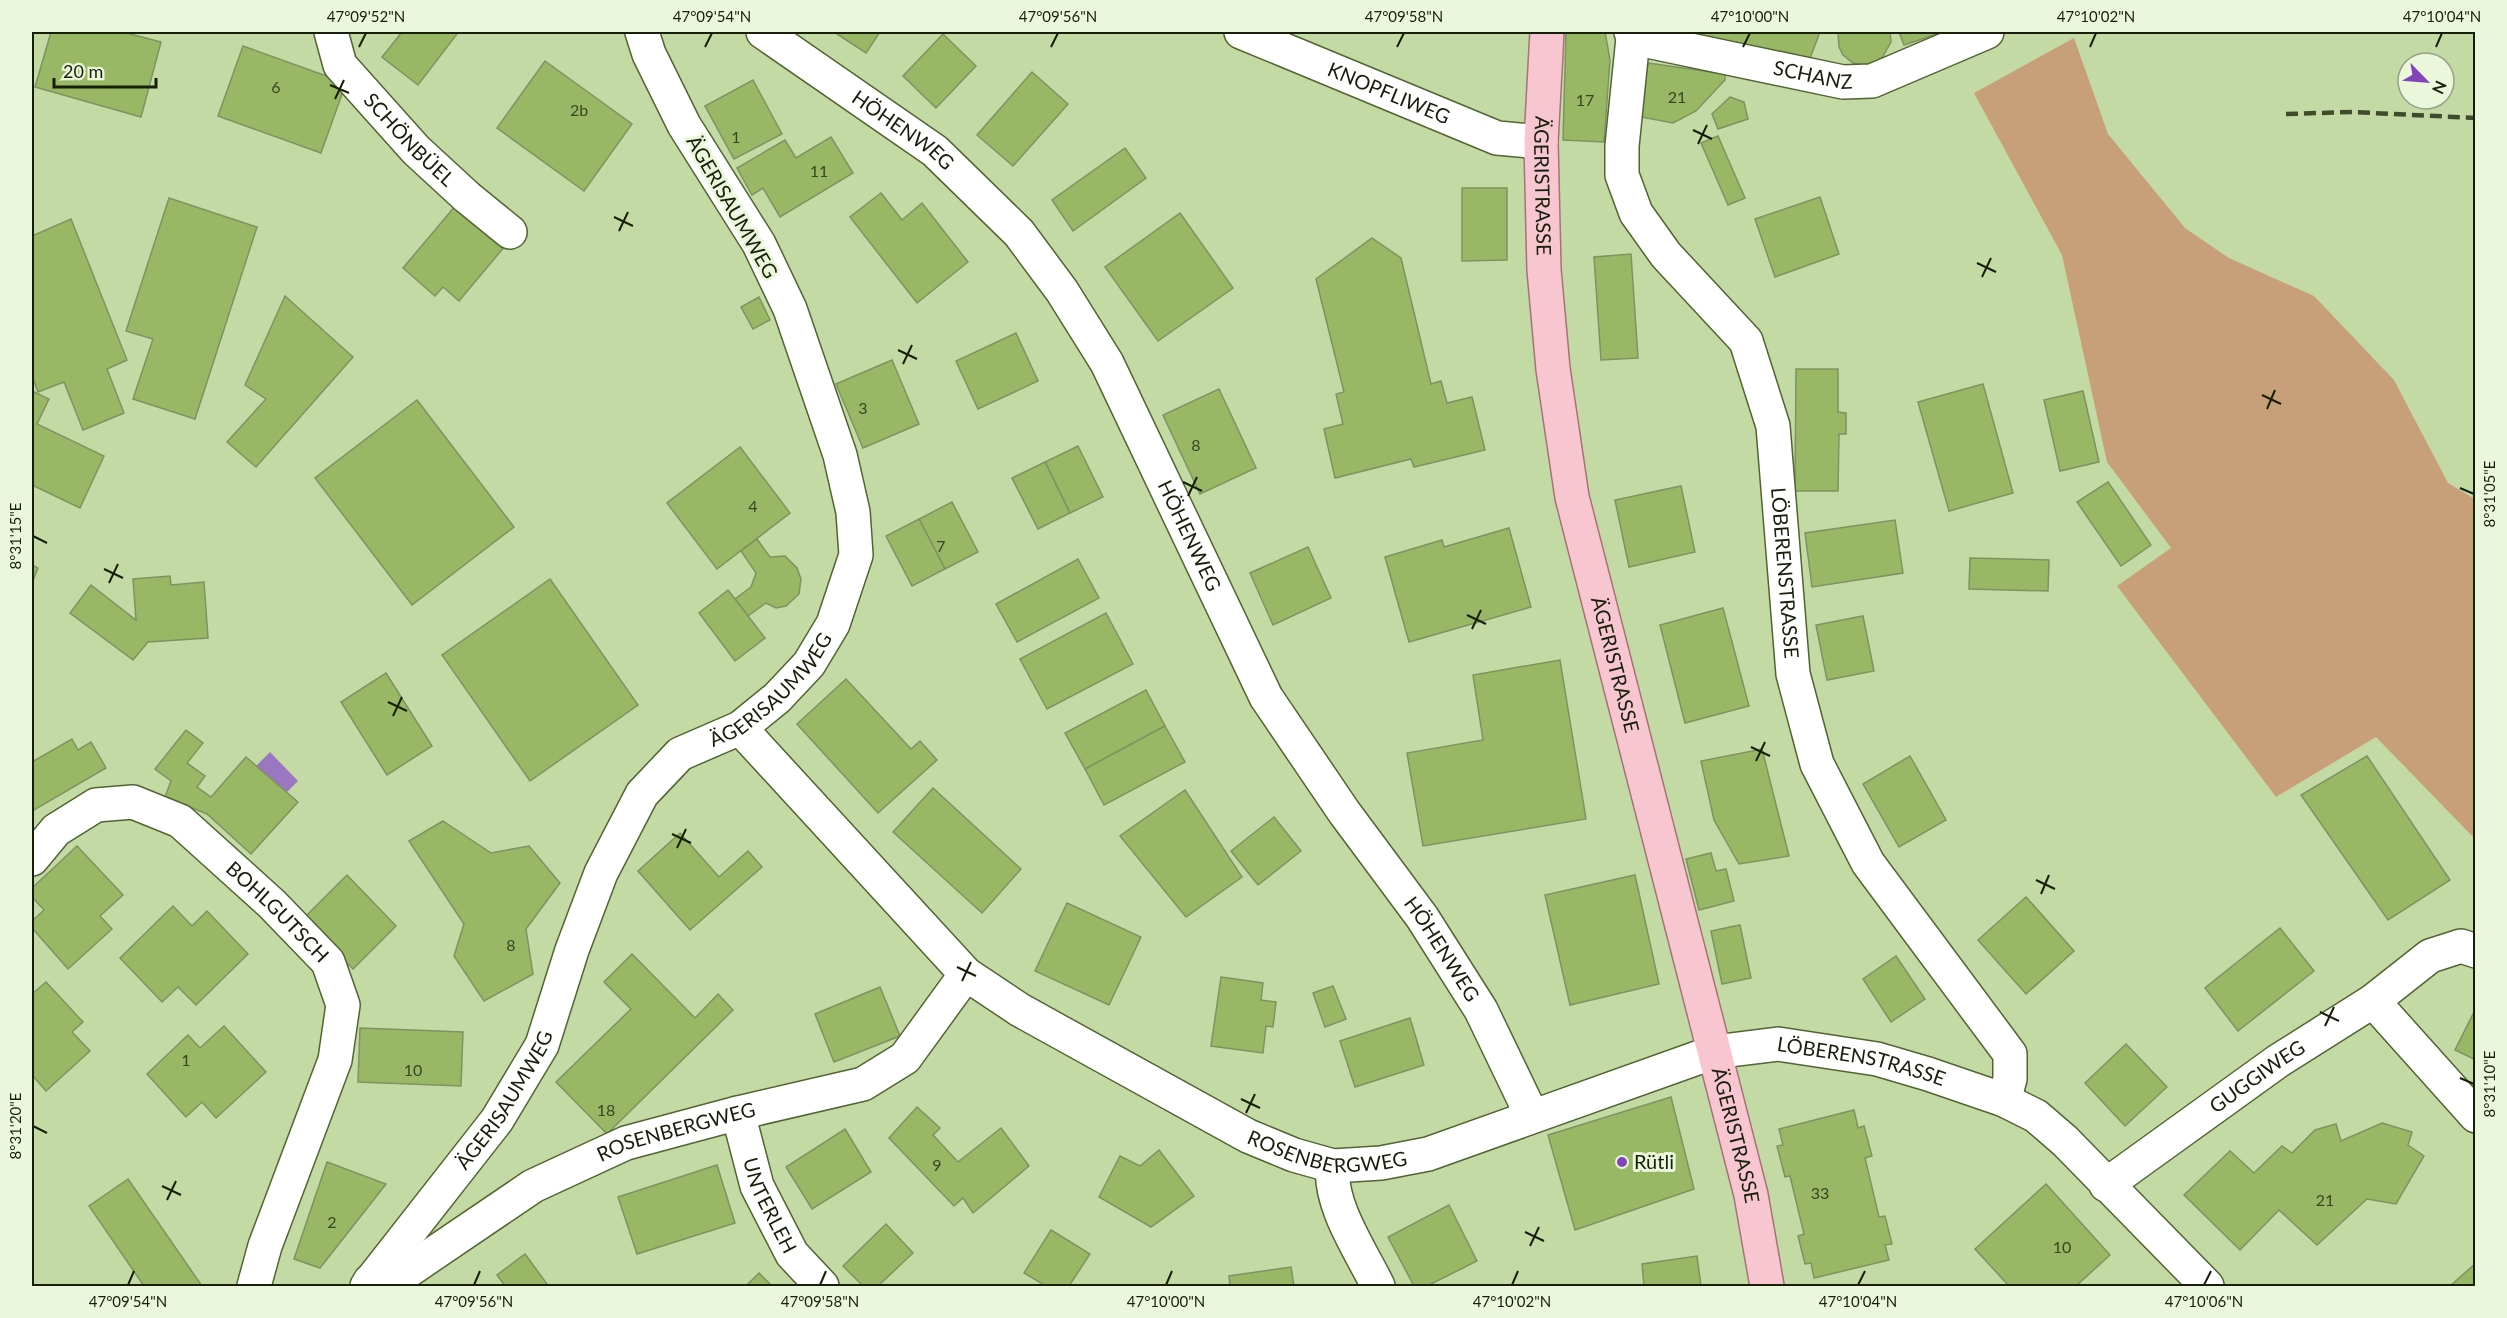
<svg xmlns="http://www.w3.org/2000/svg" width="2507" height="1318" font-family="Lato,sans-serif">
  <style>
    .green { fill: #c7a07a }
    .water { fill: #9c77c1 }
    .building { fill: #98b866; stroke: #7e9360; stroke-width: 1.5 }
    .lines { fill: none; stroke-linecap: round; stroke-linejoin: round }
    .minor-casing { stroke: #516432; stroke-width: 36 }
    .major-casing { stroke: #a57377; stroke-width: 36 }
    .minor { stroke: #fff; stroke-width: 33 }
    .major { stroke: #f7c6d0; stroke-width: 33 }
    .rail { stroke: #404b2e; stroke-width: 4.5; stroke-dasharray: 12 6; stroke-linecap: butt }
    .ticks { fill: none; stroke: #171f0a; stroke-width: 2 }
    .poi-dot { fill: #8444b9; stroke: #ebf7db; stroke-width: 2 }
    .labels { text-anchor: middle; stroke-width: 6; stroke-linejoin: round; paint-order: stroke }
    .number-label { font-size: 16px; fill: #374521 }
    .street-label { font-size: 20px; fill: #171f0a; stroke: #ebf7db }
    .poi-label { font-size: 20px; fill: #171f0a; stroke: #ebf7db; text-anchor: start }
    .neatline { fill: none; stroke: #171f0a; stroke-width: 2 }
    .ticks-label { font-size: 15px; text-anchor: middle; fill: #171f0a }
  </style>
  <rect width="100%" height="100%" fill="#c4daa4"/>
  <path class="green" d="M2074,38L2108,134L2185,228L2229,258L2314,296L2394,380L2448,483L2475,499V839L2376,737L2276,797L2117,586L2171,548L2107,462L2062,255L1974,93Z"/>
  <path class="water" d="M270,752L298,781L282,797L254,768Z"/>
  <g class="building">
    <path d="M51,32H123L161,42L141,117L35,87Z"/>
    <path d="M402,32H454L457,34L418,85L382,57Z"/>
    <path d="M834,32H880L866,53Z"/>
    <path d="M1566,32H1605L1610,60L1604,142L1563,140Z"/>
    <path d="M1680,32H1820L1809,61Z"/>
    <path d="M1838,32H1890L1891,42L1882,58L1874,63L1862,65L1853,63L1843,55L1839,47Z"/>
    <path d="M1899,32H1943L1904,45Z"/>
    <path d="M943,34L976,66L936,108L903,76Z"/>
    <path d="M243,46L346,83L321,153L218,116Z"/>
    <path d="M545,61L632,124L584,191L497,128Z"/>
    <path d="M1648,63L1725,74V80L1696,111L1673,123L1641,117Z"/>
    <path d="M1032,72L1068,104L1013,166L977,135Z"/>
    <path d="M753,80L782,134L734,159L705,106Z"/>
    <path d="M1730,97L1744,102L1748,119L1718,129L1712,114Z"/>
    <path d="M1718,136L1745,198L1728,205L1701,143Z"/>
    <path d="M831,137L853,173L780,217L763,188L752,195L737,168L785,140L796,158Z"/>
    <path d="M1125,148L1146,178L1073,231L1052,200Z"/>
    <path d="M1462,188H1507V260L1462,261Z"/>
    <path d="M881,193L902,220L922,203L968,262L917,303L850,217Z"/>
    <path d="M1820,197L1839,254L1775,277L1755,219Z"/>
    <path d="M169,198L257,227L195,419L133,399L153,339L126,331Z"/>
    <path d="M456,205L505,246L459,301L443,287L435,296L403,268Z"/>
    <path d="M1180,213L1233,288L1158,341L1105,267Z"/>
    <path d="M71,219L127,360L107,369L124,413L83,430L64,382L38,392L32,376V236Z"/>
    <path d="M1372,238L1401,258L1431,384L1441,381L1447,403L1472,397L1485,450L1414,467L1411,459L1335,478L1324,429L1343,424L1336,394L1344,392L1316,279Z"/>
    <path d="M1631,254L1638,358L1601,360L1594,257Z"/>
    <path d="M285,296L353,357L256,467L227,442L266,399L245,385Z"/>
    <path d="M759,297L770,320L753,329L741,307Z"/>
    <path d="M1016,333L1038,381L978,409L956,361Z"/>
    <path d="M892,360L919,424L863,448L836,384Z"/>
    <path d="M1796,369H1838V412L1846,413V434H1839L1838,491H1795Z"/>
    <path d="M1983,384L2013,493L1949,511L1918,402Z"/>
    <path d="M1219,389L1256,468L1200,494L1163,415Z"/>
    <path d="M32,391L49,399L37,424L104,456L80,508L32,485Z"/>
    <path d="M2083,391L2099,462L2060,471L2044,400Z"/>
    <path d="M417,400L514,527L412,605L315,478Z"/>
    <path d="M1078,446L1103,497L1070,513L1045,462Z"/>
    <path d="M740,447L790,513L717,569L667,503Z"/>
    <path d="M1045,462L1070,513L1038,529L1012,478Z"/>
    <path d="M2108,482L2151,545L2121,566L2077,502Z"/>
    <path d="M1681,486L1695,552L1629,567L1615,500Z"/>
    <path d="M952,502L978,552L945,569L919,519Z"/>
    <path d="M919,519L945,569L912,586L886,536Z"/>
    <path d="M1895,520L1903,573L1812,587L1805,533Z"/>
    <path d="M1509,528L1531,607L1409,642L1385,557L1442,540L1444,547Z"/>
    <path d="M757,539L770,557L785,556L797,568L801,579L799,594L786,606L776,608L766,603L748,616L735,599L751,587L756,573L741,551Z"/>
    <path d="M1308,547L1331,598L1273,625L1250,573Z"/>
    <path d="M1970,558L2049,560L2048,591L1969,589Z"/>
    <path d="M1078,559L1099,598L1017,642L996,604Z"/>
    <path d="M32,565L38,568L32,583Z"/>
    <path d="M170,576L171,585L204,582L208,638L148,642L133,660L70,613L91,585L136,620L133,579Z"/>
    <path d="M550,579L638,705L530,781L442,655Z"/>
    <path d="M728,590L765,638L735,661L699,613Z"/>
    <path d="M1723,608L1749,706L1685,723L1660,625Z"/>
    <path d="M1106,613L1133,664L1047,709L1020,659Z"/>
    <path d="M1863,616L1874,671L1827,680L1816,625Z"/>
    <path d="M1560,660L1586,819L1423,846L1407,753L1483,740L1473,675Z"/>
    <path d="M386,673L432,746L387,775L341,702Z"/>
    <path d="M846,679L911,749L920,741L937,760L878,813L797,724Z"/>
    <path d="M1146,690L1165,726L1085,769L1065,733Z"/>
    <path d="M1165,726L1185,762L1104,805L1085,769Z"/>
    <path d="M186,730L203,743L187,763L205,776L197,787L211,797L246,757L298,802L251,854L207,814L165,797L171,781L155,769Z"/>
    <path d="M72,739L78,750L91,742L106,768L34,810L32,806V762Z"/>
    <path d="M1762,749L1789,856L1739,864L1714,820L1701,761Z"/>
    <path d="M1910,756L1946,820L1899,847L1863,784Z"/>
    <path d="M2367,756L2450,880L2388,920L2301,795Z"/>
    <path d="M933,788L1021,869L982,913L893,832Z"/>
    <path d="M1185,790L1242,877L1186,917L1120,836Z"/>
    <path d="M1274,817L1301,851L1258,885L1231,851Z"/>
    <path d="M443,821L491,853L529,846L560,883L526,929L533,974L484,1001L454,956L464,924L409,841Z"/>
    <path d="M680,833L719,877L748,851L762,867L690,930L638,871Z"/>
    <path d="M77,846L123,895L100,916L112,929L68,969L32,928V921L44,910L32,897V888Z"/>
    <path d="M1711,853L1716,871L1726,869L1734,901L1699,910L1686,859Z"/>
    <path d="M347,875L396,926L353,969L303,919Z"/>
    <path d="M1635,875L1659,984L1570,1005L1545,895Z"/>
    <path d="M2026,897L2074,951L2026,994L1978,940Z"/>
    <path d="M1067,903L1141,937L1109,1005L1035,971Z"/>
    <path d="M173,906L192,926L207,911L248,954L196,1005L178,987L162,1002L120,958Z"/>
    <path d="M1740,925L1751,978L1722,984L1711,931Z"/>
    <path d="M2280,928L2314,971L2238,1031L2205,988Z"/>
    <path d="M632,954L695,1018L718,994L733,1010L607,1134L556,1082L631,1009L604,982Z"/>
    <path d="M1896,956L1925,999L1891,1022L1863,979Z"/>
    <path d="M1221,977L1263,983L1261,1000L1276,1002L1273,1027L1266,1026L1263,1053L1211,1046Z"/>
    <path d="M46,982L83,1022L72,1032L90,1051L46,1091L32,1075V994Z"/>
    <path d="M1333,986L1346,1019L1325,1027L1313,993Z"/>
    <path d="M880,987L900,1036L834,1062L815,1014Z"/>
    <path d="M2476,1008V1060L2455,1050Z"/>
    <path d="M1410,1018L1424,1065L1355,1087L1340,1041Z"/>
    <path d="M224,1026L266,1072L216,1118L202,1102L186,1117L147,1074L188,1035L200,1048Z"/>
    <path d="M360,1028L463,1032L461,1086L358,1082Z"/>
    <path d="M2126,1044L2167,1087L2125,1126L2085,1083Z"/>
    <path d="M1671,1097L1694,1189L1575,1230L1548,1135Z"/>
    <path d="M917,1107L940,1128L933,1135L958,1162L1001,1128L1029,1166L973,1213L963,1198L954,1206L889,1138Z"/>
    <path d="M1854,1110L1858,1128L1864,1126L1872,1156L1865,1158L1879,1217L1885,1216L1892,1244L1885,1245L1889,1260L1814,1278L1811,1263L1805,1264L1798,1236L1804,1234L1790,1176L1785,1177L1777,1146L1783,1145L1779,1129Z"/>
    <path d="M2382,1123L2412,1132L2408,1145L2424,1156L2396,1204L2367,1199L2317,1245L2279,1210L2240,1250L2184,1195L2230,1151L2254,1173L2282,1146L2292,1153L2315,1130L2336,1124L2341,1141Z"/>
    <path d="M845,1129L871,1172L812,1209L786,1167Z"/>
    <path d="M1159,1150L1194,1196L1151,1227L1099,1197L1120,1156L1140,1166Z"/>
    <path d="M327,1162L386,1184L320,1268L294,1259Z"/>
    <path d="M717,1165L735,1223L637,1254L618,1197Z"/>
    <path d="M128,1179L202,1286H144L89,1206Z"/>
    <path d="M2046,1184L2110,1255L2076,1286H2009L1975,1249Z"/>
    <path d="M1449,1205L1477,1261L1427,1286H1414L1388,1237Z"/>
    <path d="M886,1224L913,1253L878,1286H863L843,1266Z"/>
    <path d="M1051,1230L1090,1254L1069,1286H1046L1024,1273Z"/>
    <path d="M525,1254L547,1284L544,1286H505L497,1275Z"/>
    <path d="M1697,1256L1701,1286H1644L1642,1264Z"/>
    <path d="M2476,1263V1286H2450Z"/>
    <path d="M1291,1267L1294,1286H1230L1229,1276Z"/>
    <path d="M759,1273L772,1286H746Z"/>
  </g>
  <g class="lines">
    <g class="minor-casing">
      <g id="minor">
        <path id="s1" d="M331,32L340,65L416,150L467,197L510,232"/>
        <path id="s2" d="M763,32L935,151L1019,233L1062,291L1107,363L1266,697L1344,812L1422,917L1481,1010L1532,1116"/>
        <path id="s3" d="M1241,32L1497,138L1541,142"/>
        <path id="s4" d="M1631,32L1633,38L1622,146V175L1636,213L1666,255L1746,341L1773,426L1793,674L1817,764L1868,863L2010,1054V1079L2004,1100"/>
        <path id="s5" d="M1633,38L1843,82L1872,81L1987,32"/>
        <path id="s6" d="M740,728L966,974L1020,1010L1248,1136L1294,1155L1333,1166L1381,1163L1428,1154L1714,1052L1778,1044L1877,1059L1928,1074L2004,1100L2036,1116L2065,1141L2207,1286"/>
        <path id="s7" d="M32,859L56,830L96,805L133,802L180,821L272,904L328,962L343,1005L335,1060L265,1246L254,1286"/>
        <path d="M2373,1001L2476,1116"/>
        <path id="s8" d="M738,1113L757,1186L792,1254L822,1286"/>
        <path d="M1333,1166C1328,1204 1362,1253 1378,1286"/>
        <path id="s9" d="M2106,1185L2278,1061L2373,1001L2430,956L2461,946L2476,951"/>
        <path id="s10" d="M370,1281L399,1277L533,1186L626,1143L738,1113L863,1084L905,1058L966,974"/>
        <path id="s11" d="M367,1286L497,1120L542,1045L572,950L601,873L642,794L680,754L740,728L777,698L809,664L833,624L856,555L853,512L840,455L790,309L759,244L684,125L649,54L642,32"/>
      </g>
    </g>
    <g class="major-casing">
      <g id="major">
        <path id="s12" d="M1547,32L1541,142L1544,270L1553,369L1572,497L1751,1195L1767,1286"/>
      </g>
    </g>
    <use href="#minor" class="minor"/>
    <use href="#major" class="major"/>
    <path class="rail" d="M2286,114L2352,112L2476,118"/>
  </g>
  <path class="ticks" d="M359,47L366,33M705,47L712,33M1051,47L1058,33M1397,47L1404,33M1743,47L1750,33M2090,47L2096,33M2436,47L2442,33M330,85L349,93M335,99L344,80M1693,130L1712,139M1698,144L1707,125M614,217L633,226M619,231L628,212M1977,263L1996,272M1982,277L1991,258M898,350L917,359M903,364L912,345M2262,395L2281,404M2267,409L2275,390M1183,482L1202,491M2460,488L2474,494M1188,496L1197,477M33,536L47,543M104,569L123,578M109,583L118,564M1467,615L1486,624M1472,629L1481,610M388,702L407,711M393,716L402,697M1751,747L1770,756M1756,761L1765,742M672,834L691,843M677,848L686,829M2036,880L2055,889M2041,894L2049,875M957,967L976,976M962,981L971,962M2320,1012L2339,1021M2325,1026L2334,1007M2460,1078L2474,1084M1241,1099L1260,1108M1246,1113L1255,1094M33,1126L47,1133M162,1186L181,1195M167,1200L176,1181M1525,1232L1544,1241M1530,1246L1539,1227M128,1285L134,1271M474,1285L480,1271M820,1285L826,1271M1166,1285L1172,1271M1512,1285L1518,1271M1858,1285L1865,1271M2204,1285L2211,1271"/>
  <circle class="poi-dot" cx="1622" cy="1162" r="6"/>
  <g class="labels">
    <g class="number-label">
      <text x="276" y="93">6</text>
      <text x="1677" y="103">21</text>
      <text x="1585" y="106">17</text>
      <text x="579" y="116">2b</text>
      <text x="736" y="143">1</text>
      <text x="819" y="177">11</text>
      <text x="863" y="414">3</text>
      <text x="1196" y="451">8</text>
      <text x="753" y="512">4</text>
      <text x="941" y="552">7</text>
      <text x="511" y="951">8</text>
      <text x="186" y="1066">1</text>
      <text x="413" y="1076">10</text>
      <text x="606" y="1116">18</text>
      <text x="937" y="1171">9</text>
      <text x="1820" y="1199">33</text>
      <text x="2325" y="1206">21</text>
      <text x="332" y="1228">2</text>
      <text x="2062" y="1253">10</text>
    </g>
    <g class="street-label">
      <text dy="7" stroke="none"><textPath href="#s5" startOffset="184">SCHANZ</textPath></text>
      <text dy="7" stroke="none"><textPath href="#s3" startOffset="160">KNOPFLIWEG</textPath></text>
      <text dy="7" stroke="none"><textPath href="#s2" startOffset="171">HÖHENWEG</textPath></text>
      <text dy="7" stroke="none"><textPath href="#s1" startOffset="136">SCHÖNBÜEL</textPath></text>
      <text dy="7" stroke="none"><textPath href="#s12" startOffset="154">ÄGERISTRASSE</textPath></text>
      <text transform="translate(732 207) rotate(60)" y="7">ÄGERISAUMWEG</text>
      <text dy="7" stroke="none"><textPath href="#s2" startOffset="675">HÖHENWEG</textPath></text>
      <text dy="7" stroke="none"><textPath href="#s4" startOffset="590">LÖBERENSTRASSE</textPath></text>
      <text dy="7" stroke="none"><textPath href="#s12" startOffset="640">ÄGERISTRASSE</textPath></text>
      <text dy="7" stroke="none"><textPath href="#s11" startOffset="738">ÄGERISAUMWEG</textPath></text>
      <text dy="7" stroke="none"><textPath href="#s7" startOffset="306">BOHLGUTSCH</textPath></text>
      <text dy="7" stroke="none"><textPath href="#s2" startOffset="1161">HÖHENWEG</textPath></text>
      <text dy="7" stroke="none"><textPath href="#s6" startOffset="1299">LÖBERENSTRASSE</textPath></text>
      <text dy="7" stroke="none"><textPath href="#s9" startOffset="186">GUGGIWEG</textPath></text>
      <text dy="7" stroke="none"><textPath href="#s11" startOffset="232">ÄGERISAUMWEG</textPath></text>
      <text dy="7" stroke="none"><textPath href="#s10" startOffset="345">ROSENBERGWEG</textPath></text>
      <text dy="7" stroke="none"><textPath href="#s12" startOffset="1126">ÄGERISTRASSE</textPath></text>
      <text dy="7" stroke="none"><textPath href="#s6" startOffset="742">ROSENBERGWEG</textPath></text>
      <text dy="7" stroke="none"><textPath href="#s8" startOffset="98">UNTERLEH</textPath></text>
    </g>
    <g class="poi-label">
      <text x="1634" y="1169">Rütli</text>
    </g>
  </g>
  <rect width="2507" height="1318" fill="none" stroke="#ebf7db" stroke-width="66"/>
  <g transform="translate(2426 81) rotate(115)"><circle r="28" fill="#ebf7db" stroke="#96a187" stroke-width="1.5"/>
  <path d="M0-4.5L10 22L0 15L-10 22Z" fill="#8444b9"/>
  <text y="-9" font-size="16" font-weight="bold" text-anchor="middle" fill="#171f0a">N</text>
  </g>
  <path d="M54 78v9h102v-9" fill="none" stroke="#171f0a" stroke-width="3"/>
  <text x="63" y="78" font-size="18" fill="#171f0a" stroke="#ebf7db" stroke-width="4.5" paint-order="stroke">20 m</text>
  <rect x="33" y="33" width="2441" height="1252" class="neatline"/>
  <g class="ticks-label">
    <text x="366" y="22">47°09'52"N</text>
    <text x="712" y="22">47°09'54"N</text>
    <text x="1058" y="22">47°09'56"N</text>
    <text x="1404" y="22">47°09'58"N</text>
    <text x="1750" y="22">47°10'00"N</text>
    <text x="2096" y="22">47°10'02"N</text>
    <text x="2442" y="22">47°10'04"N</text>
    <text transform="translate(2490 494) rotate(-90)" y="5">8°31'05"E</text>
    <text transform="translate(16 536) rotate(-90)" y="5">8°31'15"E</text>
    <text transform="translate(2490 1084) rotate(-90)" y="5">8°31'10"E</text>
    <text transform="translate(16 1126) rotate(-90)" y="5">8°31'20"E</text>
    <text x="128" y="1307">47°09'54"N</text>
    <text x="474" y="1307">47°09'56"N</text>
    <text x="820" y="1307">47°09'58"N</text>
    <text x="1166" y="1307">47°10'00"N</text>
    <text x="1512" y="1307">47°10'02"N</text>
    <text x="1858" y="1307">47°10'04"N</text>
    <text x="2204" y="1307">47°10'06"N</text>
  </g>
</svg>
